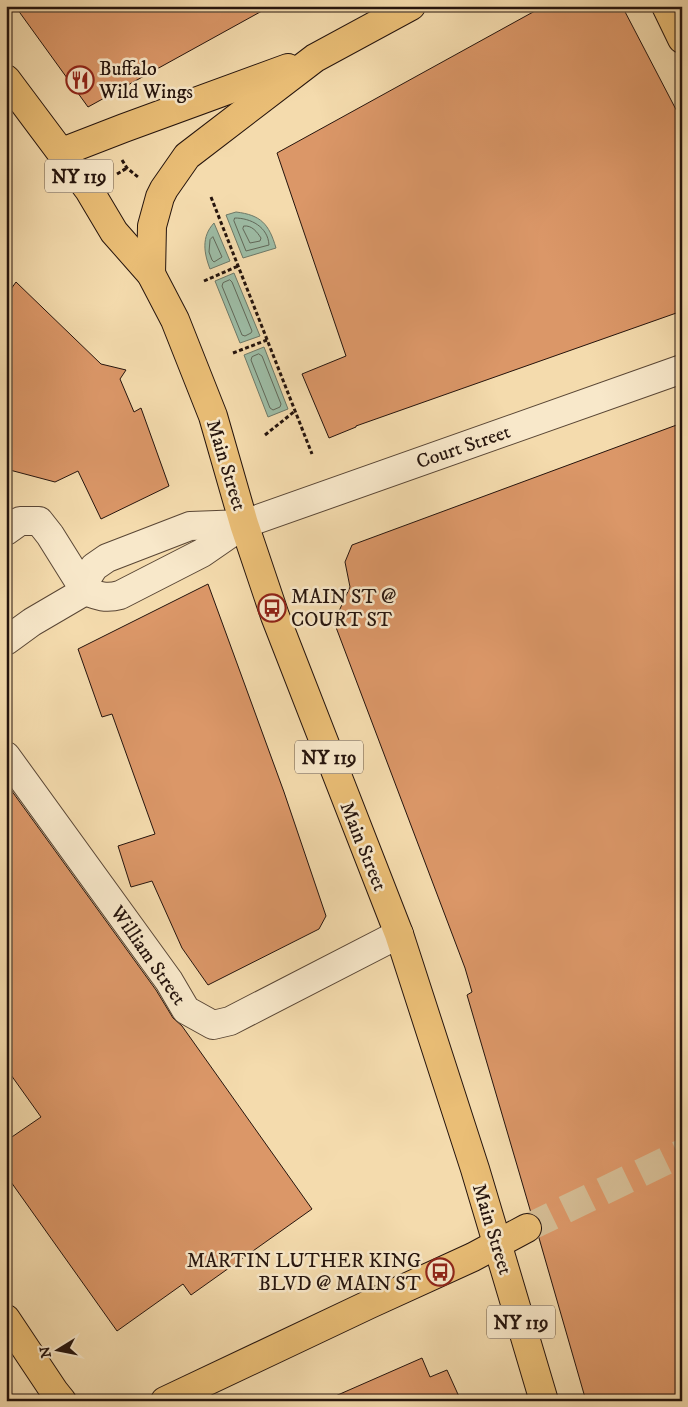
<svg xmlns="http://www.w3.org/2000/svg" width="688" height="1407" font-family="'IM FELL DW Pica',serif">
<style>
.water{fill:#9dbca5;stroke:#6d7968}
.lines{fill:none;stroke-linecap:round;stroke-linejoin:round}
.shore{stroke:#616859;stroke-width:1}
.building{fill:#db9768;stroke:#25140d}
.major-tunnel{stroke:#d5bd95;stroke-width:28;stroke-dasharray:28 14;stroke-linecap:butt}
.minor-casing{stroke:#594635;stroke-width:30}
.major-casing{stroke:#25140d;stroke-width:30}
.path{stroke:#25140d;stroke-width:3;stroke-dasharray:4 2.5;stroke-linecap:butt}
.minor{stroke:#f8e8ca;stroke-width:28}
.major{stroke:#eabe76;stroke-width:28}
.labels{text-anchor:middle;stroke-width:5;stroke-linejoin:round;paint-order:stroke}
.shield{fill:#f8e8ca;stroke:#645446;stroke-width:1}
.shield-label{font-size:19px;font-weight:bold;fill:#25140d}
.poi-label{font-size:20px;fill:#25140d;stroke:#f8e8ca;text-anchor:start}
.street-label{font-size:20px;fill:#25140d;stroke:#f8e8ca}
</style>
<rect width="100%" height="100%" fill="#f4dbad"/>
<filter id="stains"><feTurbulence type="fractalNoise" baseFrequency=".004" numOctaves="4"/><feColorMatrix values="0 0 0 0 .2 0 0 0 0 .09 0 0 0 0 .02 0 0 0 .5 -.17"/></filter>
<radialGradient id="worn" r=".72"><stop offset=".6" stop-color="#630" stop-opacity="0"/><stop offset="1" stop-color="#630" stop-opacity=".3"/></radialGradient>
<!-- water -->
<g class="water">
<path d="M236 212C261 215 269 224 276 248L243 258 226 215Z"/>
<path d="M214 223 230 261 210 269C204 253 201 237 214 223Z"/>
<path d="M234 273 260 336 240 343 215 281Z"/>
<path d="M264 347 288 409 268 417 244 355Z"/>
</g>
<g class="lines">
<!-- shore -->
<g class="shore">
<path d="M235 218C251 218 268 227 269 245L246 251 234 221Z"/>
<path d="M244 226C252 225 257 232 261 238L260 241 250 243 243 229Z"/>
<path d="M213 237 222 257 214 262 212 260 209 252 210 240Z"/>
<path d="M230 280 232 282 252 331 251 333 245 336 242 335 222 286 223 283Z"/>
<path d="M259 354 262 356 281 404 280 407 273 410 270 408 251 360 252 357Z"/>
</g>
</g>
<!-- building -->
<g class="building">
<path d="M15 6H271L88 107Z"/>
<path d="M544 6H622L682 121V311L356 426V427L329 438 302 374 346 356 277 153Z"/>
<path d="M16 282 101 364 126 370 120 379 134 412 141 408 169 486 101 519 78 471 55 482 6 469V296Z"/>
<path d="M682 423V1401H586L539 1238 543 1229 541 1221 536 1215 531 1213 519 1172 467 995 472 992 465 968 334 622 350 587 345 562 352 545Z"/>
<path d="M208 584 284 792 326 916 319 929 208 985 182 948 152 881 131 887 118 846 155 834 112 714 102 717 78 649Z"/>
<path d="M6 783 156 990 173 1018 182 1026 312 1209 191 1295 183 1284 117 1331 6 1175V1141L41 1117 6 1068Z"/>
<path d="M422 1358 430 1377 447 1370 461 1401H324Z"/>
</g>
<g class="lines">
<!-- major-tunnel -->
<path class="major-tunnel" d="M527 1228 682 1153"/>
<!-- minor casing -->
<g class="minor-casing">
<g id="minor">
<path d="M6 531 20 521H39L50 535 85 591"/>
<path d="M85 591C98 596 106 599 120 595L202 553 244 524 682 369"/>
<path d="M85 591 87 578 94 567 107 558 190 526 244 524"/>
<path d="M6 641 32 622 85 591"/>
<path d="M6 756 169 981 186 1010 213 1025 230 1021 399 934"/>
</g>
</g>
<!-- major casing -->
<g class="major-casing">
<g id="major">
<path d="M666 6 682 39"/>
<path d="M6 79 89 190 114 232 151 274 175 320 213 416 244 524 275 616 399 934 475 1169 544 1401"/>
<path d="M62 152 124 128 288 68"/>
<path d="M151 274 152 226 160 197 164 189 187 156 315 58 411 6"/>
<path d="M6 1319 54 1391 62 1401"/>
<path d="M165 1401 370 1304 473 1257 527 1228"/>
</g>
</g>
<!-- path -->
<g class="path">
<path d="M122 160 127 168 138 177"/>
<path d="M117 174 127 168"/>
<path d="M211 197 312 454"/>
<path d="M204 281 238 266"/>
<path d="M233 353 267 340"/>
<path d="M265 435 295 411"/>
</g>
<!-- minor -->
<use href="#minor" class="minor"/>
<!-- major -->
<use href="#major" class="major"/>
</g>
<!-- icons -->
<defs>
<g id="restaurant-ring" transform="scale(1.4375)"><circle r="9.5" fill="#f8e8ca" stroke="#8f2418" stroke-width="1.5"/><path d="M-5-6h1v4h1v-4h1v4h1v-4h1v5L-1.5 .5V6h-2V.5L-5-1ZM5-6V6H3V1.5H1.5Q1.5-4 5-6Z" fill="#8f2418"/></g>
<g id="bus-ring" transform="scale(1.4375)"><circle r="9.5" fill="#f8e8ca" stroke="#8f2418" stroke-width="1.5"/><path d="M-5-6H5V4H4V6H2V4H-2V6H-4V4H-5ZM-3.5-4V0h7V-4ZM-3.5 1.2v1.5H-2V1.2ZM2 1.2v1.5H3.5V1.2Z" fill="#8f2418"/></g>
</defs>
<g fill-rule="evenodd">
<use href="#restaurant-ring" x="80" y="80"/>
<use href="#bus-ring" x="272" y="608"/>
<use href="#bus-ring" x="440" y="1272"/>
</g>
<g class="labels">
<!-- shield labels -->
<g class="shield">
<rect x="45" y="159.5" width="68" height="33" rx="4"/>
<rect x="295" y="740.5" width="68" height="33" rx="4"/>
<rect x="487" y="1305.5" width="68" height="33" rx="4"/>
</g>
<g class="shield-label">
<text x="79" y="183">NY 119</text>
<text x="329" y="764">NY 119</text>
<text x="521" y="1329">NY 119</text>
</g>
<!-- poi labels -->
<g class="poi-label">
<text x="99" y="75">Buffalo<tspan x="99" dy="23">Wild Wings</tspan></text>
<text x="291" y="603">MAIN ST @<tspan x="291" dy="23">COURT ST</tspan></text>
<text x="421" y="1267" text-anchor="end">MARTIN LUTHER KING<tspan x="421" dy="23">BLVD @ MAIN ST</tspan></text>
</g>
<!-- street labels -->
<g class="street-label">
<text transform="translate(463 446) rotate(-19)" y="7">Court Street</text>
<text transform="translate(227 465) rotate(73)" y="7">Main Street</text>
<text transform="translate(364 846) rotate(68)" y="7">Main Street</text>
<text transform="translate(149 955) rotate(55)" y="7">William Street</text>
<text transform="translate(493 1229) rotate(73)" y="7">Main Street</text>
</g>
</g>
<!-- margin -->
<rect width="688" height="1407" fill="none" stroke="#f4dbad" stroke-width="25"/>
<rect x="8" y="8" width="673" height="1392" fill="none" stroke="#25140d" stroke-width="2.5"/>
<rect x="12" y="12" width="663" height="1382" fill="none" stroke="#25140d"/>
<!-- north arrow -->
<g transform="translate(58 1350) rotate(260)" stroke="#f8e8ca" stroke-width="4" paint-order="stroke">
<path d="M0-4L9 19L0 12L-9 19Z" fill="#25140d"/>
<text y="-8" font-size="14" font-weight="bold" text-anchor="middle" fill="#25140d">N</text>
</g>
<rect width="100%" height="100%" filter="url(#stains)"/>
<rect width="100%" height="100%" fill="url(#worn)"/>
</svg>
